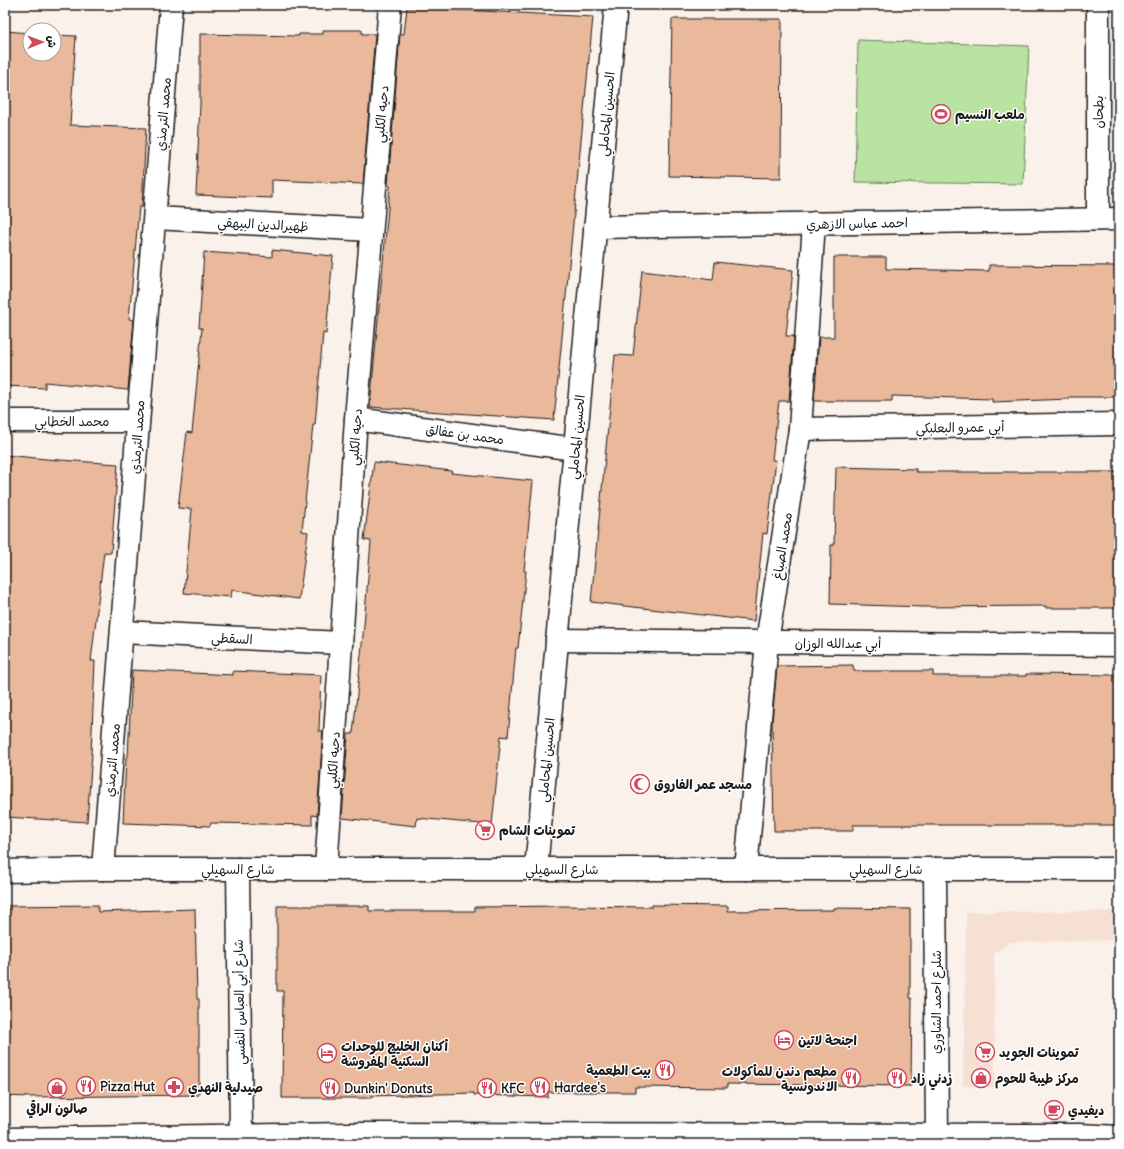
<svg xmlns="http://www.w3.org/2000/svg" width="1124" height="1149" font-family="Delius,'Playpen Sans Arabic',sans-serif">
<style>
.built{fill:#f6e0d3}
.green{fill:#b9e3a0;stroke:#6a805e}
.building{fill:#eab89b;stroke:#1c1c1c}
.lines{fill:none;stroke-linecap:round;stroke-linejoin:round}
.street-casing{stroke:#1c1c1c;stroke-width:25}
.secondary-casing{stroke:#1c1c1c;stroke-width:25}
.street{stroke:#fff;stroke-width:22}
.secondary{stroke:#fff;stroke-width:22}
.labels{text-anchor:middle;stroke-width:3;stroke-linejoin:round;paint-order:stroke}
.street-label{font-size:13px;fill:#1c1c1c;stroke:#fff}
.poi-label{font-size:13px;font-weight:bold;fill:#1c1c1c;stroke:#fff;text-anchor:start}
</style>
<rect width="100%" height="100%" fill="#fbf1eb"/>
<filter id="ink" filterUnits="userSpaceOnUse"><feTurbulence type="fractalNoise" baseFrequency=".025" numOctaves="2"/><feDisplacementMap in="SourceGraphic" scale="8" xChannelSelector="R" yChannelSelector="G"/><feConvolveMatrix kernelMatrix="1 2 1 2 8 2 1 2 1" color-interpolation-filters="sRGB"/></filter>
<g filter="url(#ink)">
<!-- built -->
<path class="built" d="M1119 911V940L1010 942 994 954 995 1087 963 1086 966 912Z"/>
<!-- green -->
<path class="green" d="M858 40 1029 46 1023 184 855 182Z"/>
<!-- building -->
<g class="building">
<path d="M407 7 593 17 554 420 370 407 390 186 388 185 400 34H404Z"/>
<path d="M672 19H782L781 178 669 176Z"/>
<path d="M323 30H362V34H375L363 184 272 180V198L196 195 200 104V34L299 36V34H323Z"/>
<path d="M5 31 30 33V54H54V35L76 36 70 125 146 128 142 207H139L129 319 134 320 128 390 45 382V388L5 386Z"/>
<path d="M272 250 333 256 326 334 323 333 315 425H313L302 531 308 532 299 599 232 590 231 597 184 593 192 509 178 508 187 432 192 433 202 328H199L204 252 272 257Z"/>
<path d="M834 257H886V269L989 271V265L1119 266V397H1069V399L992 402V399L892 396V401H814L819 337H834Z"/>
<path d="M715 262 793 270 786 336H794L789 401H779L772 460H776L767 534 763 533 754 621 591 602 615 355 633 356 642 271 713 280Z"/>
<path d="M5 455 46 459 118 464 111 553 104 552 91 661H95L91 754H92L87 822 5 817Z"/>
<path d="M374 462 452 471 451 473 533 481 524 571H526L518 648H516L508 737 501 736 492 825 417 818 416 826 342 818 348 734H353L364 625 371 541 364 540Z"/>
<path d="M836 467 916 469V472H1119V608H1046V606L924 607 830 604 831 545H834Z"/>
<path d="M853 665 854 671H933V676H1026V674L1119 675V825H853V831H774L772 722 777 666Z"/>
<path d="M132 670 233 675V671L321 675 319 731H323L317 816 312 815V825L211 823 210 826 123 823 126 757H128Z"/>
<path d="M98 905V912L195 909 197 999H199V1095L29 1097 5 1096V906Z"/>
<path d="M652 905 728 906V911L834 910V908L910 909V998H912L911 1086 727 1084V1088L635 1087V1092H548V1097L474 1095V1093L371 1096V1098H282L283 991H277V906H369V911H475V907L566 906 652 907Z"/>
</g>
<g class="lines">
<!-- street casing -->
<g class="street-casing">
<g id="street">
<path d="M1098 5V219"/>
<path d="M155 218 371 230"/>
<path d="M595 227 1119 219"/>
<path d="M356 419 575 449"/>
<path d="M5 421H138"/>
<path d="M800 429 1119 424"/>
<path d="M122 632 341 643"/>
<path d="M557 640 1119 645"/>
<path d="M103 869 171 5"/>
<path d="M238 869 241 1136"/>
<path d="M326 869 356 419 390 5"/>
<path d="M536 869 616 5"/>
<path d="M746 869 767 642 800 429 814 223"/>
<path d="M935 869 937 1135"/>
<path d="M5 871 103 869H1119"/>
</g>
</g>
<!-- secondary casing -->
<g class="secondary-casing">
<path id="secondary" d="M5 1139 350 1134 1079 1135 1119 1137"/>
</g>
<!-- street -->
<use href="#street" class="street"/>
<!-- secondary -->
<use href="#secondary" class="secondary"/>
</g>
</g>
<!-- icons -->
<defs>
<g id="stadium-ring" transform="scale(1)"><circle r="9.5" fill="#fff" stroke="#d1495b" stroke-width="1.5"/><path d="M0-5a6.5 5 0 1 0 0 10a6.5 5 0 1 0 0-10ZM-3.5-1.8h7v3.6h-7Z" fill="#d1495b"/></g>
<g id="mosque-ring" transform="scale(1)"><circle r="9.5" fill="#fff" stroke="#d1495b" stroke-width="1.5"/><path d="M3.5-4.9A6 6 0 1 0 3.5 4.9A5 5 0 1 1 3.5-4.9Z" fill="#d1495b"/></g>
<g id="supermarket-ring" transform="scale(1)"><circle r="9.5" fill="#fff" stroke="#d1495b" stroke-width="1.5"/><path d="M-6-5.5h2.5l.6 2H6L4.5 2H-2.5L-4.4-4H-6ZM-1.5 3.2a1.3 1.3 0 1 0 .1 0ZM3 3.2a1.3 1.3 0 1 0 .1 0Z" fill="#d1495b"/></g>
<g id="hotel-ring" transform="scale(1)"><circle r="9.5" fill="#fff" stroke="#d1495b" stroke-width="1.5"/><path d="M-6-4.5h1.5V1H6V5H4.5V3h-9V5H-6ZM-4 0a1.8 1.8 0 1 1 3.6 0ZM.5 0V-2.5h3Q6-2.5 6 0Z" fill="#d1495b"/></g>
<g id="restaurant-ring" transform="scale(1)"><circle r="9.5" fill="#fff" stroke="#d1495b" stroke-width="1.5"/><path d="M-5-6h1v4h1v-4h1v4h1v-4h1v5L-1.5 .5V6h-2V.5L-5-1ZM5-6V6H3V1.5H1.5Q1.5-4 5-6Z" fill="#d1495b"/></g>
<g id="shop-ring" transform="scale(1)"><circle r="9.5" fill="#fff" stroke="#d1495b" stroke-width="1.5"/><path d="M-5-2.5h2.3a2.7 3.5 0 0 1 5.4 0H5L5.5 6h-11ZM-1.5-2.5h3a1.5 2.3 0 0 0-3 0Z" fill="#d1495b"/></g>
<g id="pharmacy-ring" transform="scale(1)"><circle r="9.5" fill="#fff" stroke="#d1495b" stroke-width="1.5"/><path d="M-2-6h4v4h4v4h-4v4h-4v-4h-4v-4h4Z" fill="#d1495b"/></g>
<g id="cafe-ring" transform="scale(1)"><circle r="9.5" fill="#fff" stroke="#d1495b" stroke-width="1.5"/><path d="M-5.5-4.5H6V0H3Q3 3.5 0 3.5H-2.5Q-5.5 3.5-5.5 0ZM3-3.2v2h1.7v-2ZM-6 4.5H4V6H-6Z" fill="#d1495b"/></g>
</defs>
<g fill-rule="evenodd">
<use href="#stadium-ring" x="941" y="114"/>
<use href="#mosque-ring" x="640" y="784"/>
<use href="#supermarket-ring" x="485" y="830"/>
<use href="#hotel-ring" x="784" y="1040"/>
<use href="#supermarket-ring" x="985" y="1052"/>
<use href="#hotel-ring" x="327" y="1053"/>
<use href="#restaurant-ring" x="665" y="1070"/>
<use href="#restaurant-ring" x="851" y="1078"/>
<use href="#restaurant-ring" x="897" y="1078"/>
<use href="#shop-ring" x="981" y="1078"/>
<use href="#restaurant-ring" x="86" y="1086"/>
<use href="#pharmacy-ring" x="174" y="1087"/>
<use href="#restaurant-ring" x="540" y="1087"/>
<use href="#shop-ring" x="57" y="1088"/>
<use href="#restaurant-ring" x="330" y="1088"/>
<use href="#restaurant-ring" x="487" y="1088"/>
<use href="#cafe-ring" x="1054" y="1110"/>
</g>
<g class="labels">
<!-- street labels -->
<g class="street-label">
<text transform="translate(1098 112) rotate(-90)" y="5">بطحان</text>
<text transform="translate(163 114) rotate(-85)" y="5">محمد الترمذي</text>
<text transform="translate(381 114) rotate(-85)" y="5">دحيه الكلبي</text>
<text transform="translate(606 114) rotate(-85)" y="5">الحسين المحاملي</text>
<text transform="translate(857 223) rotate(-1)" y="5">احمد عباس الازهري</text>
<text transform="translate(263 224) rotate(3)" y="5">ظهيرالدين البيهقي</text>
<text x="72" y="426">محمد الخطابي</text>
<text transform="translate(960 427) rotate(-1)" y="5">أبي عمرو البعلبكي</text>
<text transform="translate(465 434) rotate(8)" y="5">محمد بن عفالق</text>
<text transform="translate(137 437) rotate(-86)" y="5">محمد الترمذي</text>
<text transform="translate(355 437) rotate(-86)" y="5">دحيه الكلبي</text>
<text transform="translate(576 437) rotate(-85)" y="5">الحسين المحاملي</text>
<text transform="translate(782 546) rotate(-81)" y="5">محمد الصباغ</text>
<text transform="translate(232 638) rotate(3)" y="5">السقطي</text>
<text x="838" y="648">أبي عبدالله الوزان</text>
<text transform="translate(112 760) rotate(-85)" y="5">محمد الترمذي</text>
<text transform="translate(333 760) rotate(-86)" y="5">دحيه الكلبي</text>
<text transform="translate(546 760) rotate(-85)" y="5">الحسين المحاملي</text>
<text x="238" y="874">شارع السهيلي</text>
<text x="562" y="874">شارع السهيلي</text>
<text x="886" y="874">شارع السهيلي</text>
<text transform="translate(239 1002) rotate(-91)" y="5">شارع أبي العباس النفسي</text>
<text transform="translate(936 1002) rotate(-90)" y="5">شلرع احمد الشاوري</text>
</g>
<!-- poi labels -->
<g class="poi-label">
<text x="955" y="119">ملعب النسيم</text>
<text x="654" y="789">مسجد عمر الفاروق</text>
<text x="499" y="835">تموينات الشام</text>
<text x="798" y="1045">اجنحة لاتين</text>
<text x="341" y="1051">أكنان الخليج للوحدات<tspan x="341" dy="15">السكنية المفروشة</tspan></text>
<text x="999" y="1057">تموينات الجويد</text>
<text x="651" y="1075" text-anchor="end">بيت الطعمية</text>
<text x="837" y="1076" text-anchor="end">مطعم دندن للمأكولات<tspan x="837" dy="15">الاندونسية</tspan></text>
<text x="911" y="1083">زدني زاد</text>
<text x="995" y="1083">مركز طيبة للحوم</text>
<text x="100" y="1091">Pizza Hut</text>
<text x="188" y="1092">صيدلية النهدي</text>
<text x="554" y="1092">Hardee's</text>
<text x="344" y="1093">Dunkin' Donuts</text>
<text x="501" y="1093">KFC</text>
<text x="57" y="1113" text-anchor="middle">صالون الراقي</text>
<text x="1068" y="1115">ديفيدي</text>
</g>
</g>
<!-- margin -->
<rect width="1124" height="1149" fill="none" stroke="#fff" stroke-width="20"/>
<rect x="10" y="10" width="1104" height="1129" fill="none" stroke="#1c1c1c" stroke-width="1.5" filter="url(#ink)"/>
<!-- north arrow -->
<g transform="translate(42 42) rotate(89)"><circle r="19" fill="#ffffff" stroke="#a4a4a4"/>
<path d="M0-3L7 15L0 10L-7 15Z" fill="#d1495b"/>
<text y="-6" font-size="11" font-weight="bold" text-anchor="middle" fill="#1c1c1c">ش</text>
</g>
</svg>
